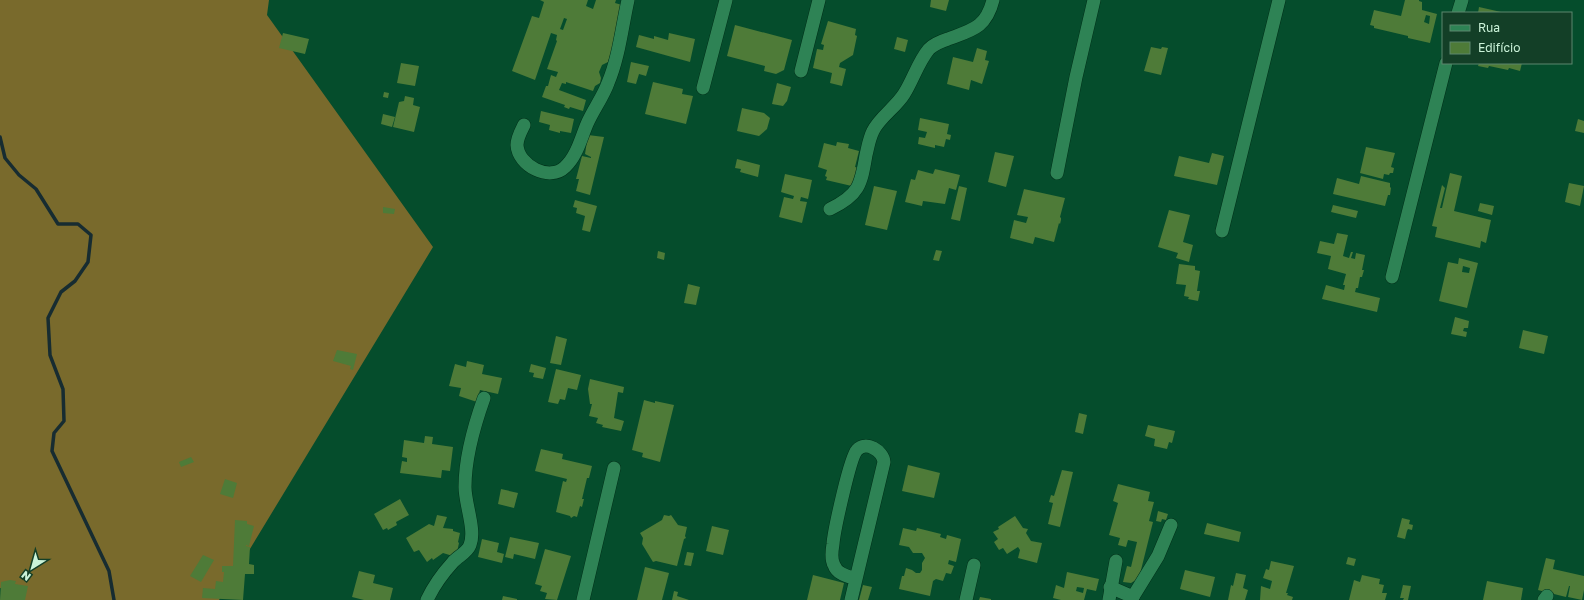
<svg xmlns="http://www.w3.org/2000/svg" width="1584" height="600" font-family="'Golos Text',sans-serif">
<style>
.forest{fill:#796a2c}
.lines{fill:none;stroke-linecap:round;stroke-linejoin:round}
.stream{stroke:#172c31;stroke-width:3.5}
.building{fill:#4e7b38;fill-rule:evenodd}
.minor-casing{stroke:#003019;stroke-width:14}
.minor{stroke:#2e8355;stroke-width:13}
</style>
<rect width="100%" height="100%" fill="#054d2c"/>
<!-- forest -->
<path class="forest" d="M0 0H269L267 15 433 247 219 600H18L19 592 0 588Z"/>
<g class="lines">
<!-- stream -->
<path class="stream" d="M0 137 5 158 19 175 36 189 58 224H78L91 235 88 262 75 281 61 292 48 318 50 355 63 389 64 421 54 433 52 451 109 571 114 600"/>
</g>
<!-- building -->
<g class="building">
<path d="M540 0H588L586 6 593 9 596 0H616L615 3 622 5 623 10 614 36 616 37 608 62 602 65 599 72 601 78 600 83 595 86 593 91 566 82V84L562 83 559 90 586 100 583 111 570 107 569 109 564 107 565 105 542 97 546 86H548L551 75 556 77 558 72 547 69 557 41 556 40 557 35 551 33 535 80 512 71 532 16 539 18 544 2ZM564 18 567 19 563 30 560 29Z"/>
<path d="M931 0H949L946 11 930 7Z"/>
<path d="M1405 0H1419V1L1422 2V10L1437 14 1430 43 1408 38V36L1374 28V26L1370 25 1374 10 1401 16ZM1426 15 1430 16 1429 24 1424 22Z"/>
<path d="M1479 7 1501 12V13H1478Z"/>
<path d="M828 21 856 29 855 35 857 36 853 55 840 63 839 67 846 69 842 86 830 83 832 73 813 68 817 49 823 50 824 45 821 44Z"/>
<path d="M735 25 792 40 784 70 776 74 764 71 765 66 727 56Z"/>
<path d="M283 33 309 39 305 54 279 48Z"/>
<path d="M669 33 695 39 690 62 636 47 639 35 654 39V36L668 40Z"/>
<path d="M897 37 908 40 905 52 894 49Z"/>
<path d="M1151 47 1161 49 1162 47 1168 48 1161 75 1144 71Z"/>
<path d="M977 48 987 51 985 60 989 61 982 84 971 80 969 90 947 84 953 57 973 62Z"/>
<path d="M631 62 649 66 646 76 639 74 636 84 627 82Z"/>
<path d="M401 63 419 66 415 86 397 83Z"/>
<path d="M1479 63H1522L1520 71 1509 68 1508 70 1489 66 1488 68 1478 66Z"/>
<path d="M653 82 683 89 682 94 693 96 686 124 645 114Z"/>
<path d="M777 83 791 87 787 101 783 106 772 104Z"/>
<path d="M384 92 389 93 388 98 383 97Z"/>
<path d="M405 96 414 98 413 105 420 107 414 132 393 127 399 102 404 101Z"/>
<path d="M742 108 764 113 770 118 767 129 759 136 737 131Z"/>
<path d="M541 111 574 119 571 133 560 131V133L549 130 550 125 539 122Z"/>
<path d="M383 114 395 117 392 127 381 124Z"/>
<path d="M920 118 949 124 947 134 951 135 950 140 946 139 944 147 935 145V148L918 144 919 137 925 138 927 132 918 130Z"/>
<path d="M1578 119 1584 121V133L1575 131Z"/>
<path d="M588 135 604 137 590 195 576 191 579 179H576L582 156 591 158V157L585 154Z"/>
<path d="M837 142 849 144 848 148 859 151 855 167 860 168 856 187 826 180 827 177 825 176 827 170 818 167 824 143 836 146Z"/>
<path d="M1366 147 1395 153 1391 167 1394 168 1393 173H1390L1389 175 1384 174 1383 179 1360 173Z"/>
<path d="M995 152 1014 156 1006 187 988 182Z"/>
<path d="M1212 153 1224 156 1217 185 1174 176 1179 156 1209 163Z"/>
<path d="M737 159 760 165 758 177 740 172 741 169 735 168Z"/>
<path d="M935 169 960 175 956 190 949 188 945 204 923 201 922 206 905 202 911 179 915 180 918 170 933 174Z"/>
<path d="M1450 173 1462 176 1454 211 1491 220 1486 243 1481 241 1480 248 1435 237 1437 227 1432 226 1442 185 1445 188 1440 208H1442Z"/>
<path d="M785 174 812 180 808 199 801 197 800 201 807 202 802 223 779 217 784 197 793 199 794 196 781 192Z"/>
<path d="M1361 176 1390 183V187L1391 188 1390 195H1388L1385 206 1333 194 1337 178 1359 184Z"/>
<path d="M1569 183 1584 186 1580 206 1565 202Z"/>
<path d="M874 186 897 191 887 230 865 225Z"/>
<path d="M959 186 967 188 960 221 951 219Z"/>
<path d="M1024 189 1065 198 1060 217 1061 218V220L1060 224 1059 223 1054 242 1035 237 1033 244 1010 238 1014 220 1026 223 1028 217 1017 215Z"/>
<path d="M575 200 597 206 590 232 582 230 585 216 576 213 577 208 573 207Z"/>
<path d="M1480 203 1494 206 1492 215 1478 211Z"/>
<path d="M1333 205 1358 211 1356 218 1331 212Z"/>
<path d="M383 207 395 209 394 214 383 213Z"/>
<path d="M1169 210 1190 215 1183 242 1193 245 1189 262 1176 258 1178 253 1158 247Z"/>
<path d="M1337 233 1348 235 1343 256 1349 258 1351 252H1353L1351 258 1355 259 1356 253 1365 255 1362 270H1364L1362 277H1360L1358 288H1356L1355 292 1380 298 1377 312 1322 299 1326 285 1344 290 1345 285H1343L1346 274 1328 269 1331 256 1317 253 1320 241 1334 244Z"/>
<path d="M936 250 942 251 939 261 933 260Z"/>
<path d="M658 251 665 253 664 260 657 258Z"/>
<path d="M1459 258 1478 263 1467 308 1439 301 1448 262 1458 264ZM1463 266 1470 268 1469 273 1462 272Z"/>
<path d="M1179 264 1195 266V270L1200 271 1197 291H1200L1198 301 1188 299 1189 297 1184 296 1186 285 1176 284Z"/>
<path d="M688 284 700 287 696 305 684 303Z"/>
<path d="M1455 317 1469 321 1468 328H1464L1463 331 1467 332 1466 337 1451 334Z"/>
<path d="M1523 330 1548 336 1544 354 1519 348Z"/>
<path d="M556 336 567 339 561 365 550 363Z"/>
<path d="M337 350 357 354 353 370 350 369 351 366 333 361Z"/>
<path d="M467 361 484 365 482 374 502 378 498 394 480 390 477 402 459 396 461 388 449 386 455 364 466 367Z"/>
<path d="M531 364 546 368 543 379 533 377 534 373 529 372Z"/>
<path d="M556 369 581 375 577 390 568 388 565 400 560 399 558 404 548 402Z"/>
<path d="M590 379 624 387 623 393 618 392 614 418 624 421 621 431 602 427 603 425 596 423 598 418 589 416 592 404H590L588 389Z"/>
<path d="M644 400 655 403V401L674 405 660 462 642 457 643 453 632 450Z"/>
<path d="M1079 413 1087 415 1083 434 1075 432Z"/>
<path d="M1148 425 1175 431 1172 443 1169 442 1167 449 1154 446 1155 439 1145 436Z"/>
<path d="M425 436 433 437 432 444 453 447 450 471 442 470 441 478 400 473 402 461 407 462V458L402 457 404 440 424 443Z"/>
<path d="M541 449 563 454 562 459 592 466 589 478H587L582 499H584L582 507 580 506 577 517 574 516 571 518 570 516 556 512 563 481 566 482 567 479 535 471Z"/>
<path d="M191 457 194 462 181 467 179 462Z"/>
<path d="M908 465 940 473 934 498 902 491Z"/>
<path d="M1062 470 1073 472 1060 527 1048 524 1053 503 1049 502 1051 495 1054 496Z"/>
<path d="M225 479 237 483 233 498 220 494Z"/>
<path d="M1118 484 1150 492 1148 501 1154 502 1149 521 1153 522 1139 578 1131 583 1123 582 1127 566 1131 567 1137 542 1128 540 1126 547 1118 545 1120 538 1109 535 1118 503 1113 501Z"/>
<path d="M501 489 518 493 514 508 498 504Z"/>
<path d="M400 499 409 515 396 522 397 525 388 530 387 528 383 530 374 514Z"/>
<path d="M1158 511 1168 514 1166 520 1162 519 1161 522 1156 521Z"/>
<path d="M437 515 447 517 443 528 453 529V531L460 533 458 542 459 543 456 557 443 553 433 560 432 558 427 562 419 550 414 552 406 538 429 524 434 526Z"/>
<path d="M664 515 669 516 671 515 678 525 687 527 685 536 686 538 684 539 677 566 656 561 653 562 642 544 643 538 640 533 662 520Z"/>
<path d="M1015 516 1023 528 1028 529 1026 533 1031 541 1042 543 1037 563 1018 558 1020 550 1018 547 1007 554 1003 548 999 550 994 542 998 539 993 532 999 529 998 527Z"/>
<path d="M1402 518 1410 520 1409 524 1413 525 1412 530 1408 529 1407 531 1405 539 1397 537Z"/>
<path d="M235 520 247 521V524L254 526 249 546 246 545V546L250 547 249 564 254 565V574H245L243 600 202 598 203 588 215 589 216 581 223 582 224 572H222V566H233Z"/>
<path d="M1207 523 1241 532 1239 542 1204 534Z"/>
<path d="M712 526 729 530 723 555 706 551Z"/>
<path d="M903 528 916 531 917 528 941 534 940 537 946 539 947 535 961 539 956 562 949 560 948 564 954 566 951 574 946 573 943 581 936 579 933 581 930 596 899 589 902 576H904L906 568 912 570 916 573H920L922 570V563L925 558 922 553H913L909 547 899 545Z"/>
<path d="M510 537 539 543 535 559 514 554 513 559 505 557Z"/>
<path d="M482 539 499 543 497 552 504 554 502 563 478 557Z"/>
<path d="M545 549 571 556 557 600 545 599 547 593 540 591 542 586 535 584Z"/>
<path d="M687 552 694 553 691 566 684 565Z"/>
<path d="M203 555 214 560 201 582 190 576Z"/>
<path d="M1348 557 1356 559 1354 566 1346 564Z"/>
<path d="M1546 558 1555 560 1553 569 1584 576V590L1582 600 1568 597 1570 586H1569L1566 597 1538 590Z"/>
<path d="M1271 561 1294 566 1286 593H1288L1287 595 1293 597 1292 600H1260L1261 586 1270 589 1272 581 1263 578 1266 569 1269 570Z"/>
<path d="M645 567 669 573 662 600H637Z"/>
<path d="M1185 570 1215 577 1210 597 1180 589Z"/>
<path d="M359 571 375 575 373 583 393 588 390 600H364L352 597Z"/>
<path d="M1067 572 1099 579 1096 591 1087 589 1084 600H1061L1053 598 1056 585 1064 588ZM1077 587 1084 588 1083 593 1076 591Z"/>
<path d="M1236 573 1246 575 1243 588 1248 590 1245 600H1228L1231 585 1233 586Z"/>
<path d="M813 575 844 583 840 600H807Z"/>
<path d="M1362 575 1380 579 1379 584 1384 585 1382 593H1387L1385 600H1349L1354 580 1360 582Z"/>
<path d="M10 580 16 581 15 584 28 586 25 600H0L1 582Z"/>
<path d="M1487 581 1523 588 1521 600H1483Z"/>
<path d="M863 585 872 587 868 600H859Z"/>
<path d="M1403 585 1411 586 1408 600H1403L1404 598H1400Z"/>
<path d="M674 591 678 592 677 596 689 600H672Z"/>
<path d="M503 596 517 599V600H502Z"/>
<path d="M980 597 991 599V600H979Z"/>
</g>
<g class="lines">
<!-- minor casing -->
<g class="minor-casing">
<g id="minor">
<path d="M1458 13 1462 0"/>
<path d="M801 71 819 0"/>
<path d="M703 88 726 0"/>
<path d="M524 125C521 131 517 138 517 145 518 166 550 182 565 167 577 156 581 138 587 124 593 110 603 97 608 83 619 57 622 27 628 0"/>
<path d="M1057 173 1076 77 1094 0"/>
<path d="M830 209C859 195 861 185 866 155 868 147 869 139 873 131 879 118 896 107 904 94 913 80 918 62 929 49 934 44 942 41 948 39 972 30 986 28 993 0"/>
<path d="M1222 231 1279 0"/>
<path d="M1392 277 1446 63"/>
<path d="M1110 587 1133 597"/>
<path d="M427 600C433 587 443 573 453 562 458 556 467 553 470 545 476 530 465 504 465 487 465 457 474 426 484 398"/>
<path d="M583 600 614 468"/>
<path d="M851 600 884 462C883 451 866 440 857 450 850 457 834 531 833 544 832 550 831 560 834 565 837 574 847 576 856 579"/>
<path d="M966 600 974 565"/>
<path d="M1109 600 1116 561"/>
<path d="M1131 600 1158 556 1171 525"/>
<path d="M1544 600 1547 596"/>
</g>
</g>
<!-- minor -->
<use href="#minor" class="minor"/>
</g>
<!-- legend -->
<rect x="1442" y="12" width="130" height="52" fill="#133f27" stroke="#5d876e"/>
<rect x="1450" y="25" width="20" height="6" fill="#2e8355" stroke="#5d876e"/>
<text x="1478" y="32" font-size="12" fill="#cbf3d9">Rua</text>
<rect x="1450" y="42" width="20" height="12" fill="#4e7b38" stroke="#5d876e"/>
<text x="1478" y="52" font-size="12" fill="#cbf3d9">Edifício</text>
<!-- north arrow -->
<g transform="translate(32 568) rotate(217)" stroke="#133f27" stroke-width="3" paint-order="stroke">
<path d="M0-3L7 15L0 10L-7 15Z" fill="#cbf3d9"/>
<text y="-6" font-size="11" font-weight="bold" text-anchor="middle" fill="#cbf3d9">N</text>
</g>
</svg>
